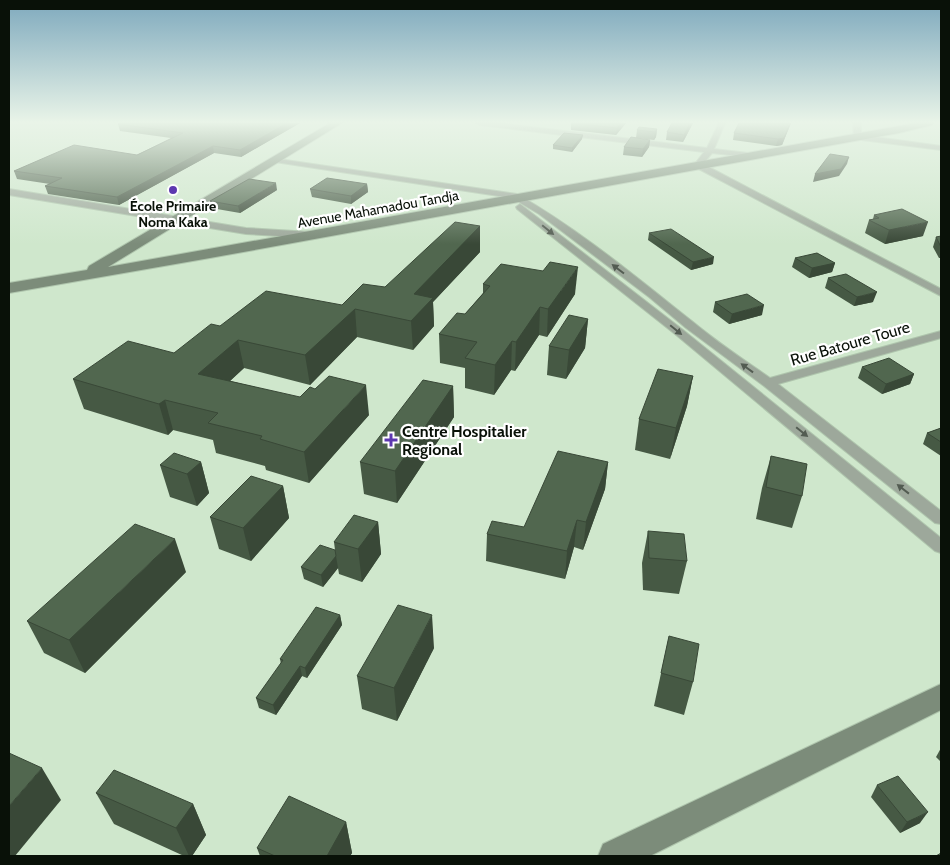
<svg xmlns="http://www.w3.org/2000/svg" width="950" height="865" font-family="Cabin,sans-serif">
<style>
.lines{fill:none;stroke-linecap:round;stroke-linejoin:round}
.street-casing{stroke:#afc5ad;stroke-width:2}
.secondary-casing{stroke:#afc5ad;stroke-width:2}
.street{fill:#9da89b;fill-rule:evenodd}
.secondary{fill:#7c8c7a;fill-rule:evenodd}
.wall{fill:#465944}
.shaded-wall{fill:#394837}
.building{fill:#51674f;stroke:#394837}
.oneway{fill:#535c52}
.poi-dot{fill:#5d38b0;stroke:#fff;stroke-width:2}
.labels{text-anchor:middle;stroke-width:4.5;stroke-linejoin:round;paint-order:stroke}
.far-poi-label{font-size:14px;font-weight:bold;fill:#091108;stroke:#fff}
.far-street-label{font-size:14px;fill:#091108;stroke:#fff}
.street-label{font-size:16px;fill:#091108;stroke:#fff}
.poi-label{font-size:16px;font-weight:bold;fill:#091108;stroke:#fff;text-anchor:start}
</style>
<rect width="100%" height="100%" fill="#cfe7cc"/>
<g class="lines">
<!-- street casing -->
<g class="street-casing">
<g id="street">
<path d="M476 123H497L707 148 719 123H725L714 149 757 154 761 156 757 158 712 153 703 164 941 289V296L695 167 694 165 704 152 480 125Z"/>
<path d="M853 123H861V135L941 146V150L854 139Z"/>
<path d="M272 158 517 194C580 230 636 277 693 322 717 342 744 360 770 378L941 331V338L778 384 941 511V524L935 523 764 386 686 328 649 297 539 214 512 198 275 162 271 160Z"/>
<path d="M9 189 246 228 311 232 316 235 311 238 246 234 9 195Z"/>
<path d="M520 204 683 330 941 538V553L935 551 675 334 517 209 516 207Z"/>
</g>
</g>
<!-- secondary casing -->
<g class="secondary-casing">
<g id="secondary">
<path d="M330 123H342L108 267 916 123H933L932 125 899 133 210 258 9 293V283L87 270 89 266Z"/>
<path d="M941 684V710L650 856H598L603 844Z"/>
</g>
</g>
<!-- street -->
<use href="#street" class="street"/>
<!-- secondary -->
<use href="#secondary" class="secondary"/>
</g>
<!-- wall -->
<g class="wall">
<path d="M300 123 241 157 214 153 119 205 48 194 45 186 50 184 17 179 14 171 137 155 171 138 120 131 118 124Z"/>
<path d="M571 123H626L616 135 571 130Z"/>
<path d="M693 123 683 142 666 140 667 132Z"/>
<path d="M791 123 782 145 776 146 733 140 734 133Z"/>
<path d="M657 129 656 137 654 140 636 138 637 130Z"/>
<path d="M582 139 572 152 553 149V145Z"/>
<path d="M650 140 649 147 642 157 623 155 624 147Z"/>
<path d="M367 184 368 192 351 204 312 197 310 189Z"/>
<path d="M277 190 240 213 211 208 210 201Z"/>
<path d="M874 215 923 236 885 244 865 233 869 220 873 219Z"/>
<path d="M480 226V252L433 302 434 326 413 350 357 337 310 385 244 368 230 381 369 415 309 483 266 470 265 466 216 453 213 440 173 430 168 435 84 409 73 379 174 353 220 326 342 305 385 287Z"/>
<path d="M649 233 713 264 691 270 648 240Z"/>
<path d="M941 236V258H939L933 247 936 237Z"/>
<path d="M795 258 835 263 832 272 809 278 792 267Z"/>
<path d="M828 278 873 302 854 306 825 288Z"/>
<path d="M483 284 575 294 547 337 539 335 515 371 511 370 494 395 465 388V368L440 363 439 334 465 314 483 293Z"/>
<path d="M715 302 762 315 729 324 713 312Z"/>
<path d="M588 319 585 348 566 379 547 375 549 346Z"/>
<path d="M862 367 914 374 910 384 882 394 858 378Z"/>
<path d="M693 376 687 406 670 459 635 450 639 419Z"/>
<path d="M453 386 454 417 397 503 364 494 360 462Z"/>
<path d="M941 428V456L923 444 927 433Z"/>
<path d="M771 456 802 496 792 528 756 519 762 488Z"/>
<path d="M201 462 209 493 197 506 170 497 160 465Z"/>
<path d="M608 462 605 489 583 550 574 547 565 579 486 561 487 534 524 527Z"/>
<path d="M283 486 289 518 251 561 219 549 210 517Z"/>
<path d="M378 522 381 554 362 582 339 574 338 568 323 587 304 579 301 567 335 550 334 542Z"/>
<path d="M648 531 687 561 679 594 643 590 642 563Z"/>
<path d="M186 572 85 673 44 653 27 621Z"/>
<path d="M340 615 342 625 307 678 302 676 276 715 259 708 256 698 281 664 280 659Z"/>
<path d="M669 636 693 682 684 715 654 706Z"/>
<path d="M434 648 397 721 362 709 357 676Z"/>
<path d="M941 748V762L936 757Z"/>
<path d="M877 785 920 823 900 833 871 797Z"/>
<path d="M96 793 193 804 206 835 192 856H184L114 824Z"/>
<path d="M346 822 352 853 350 856H260L257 848Z"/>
</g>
<!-- shaded-wall -->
<g class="shaded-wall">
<path d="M287 123H300L241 157 240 150Z"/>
<path d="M621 123H626L616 135 617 128Z"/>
<path d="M690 123H693L683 142 684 135Z"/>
<path d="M790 123H791L782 145 776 146 778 139Z"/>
<path d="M657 129 656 137 654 140 655 132Z"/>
<path d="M583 135 582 139 572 152V148Z"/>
<path d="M650 140 649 147 642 157 643 149Z"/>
<path d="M213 146 214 153 119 205 117 197Z"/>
<path d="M849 157 847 164 839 176 813 182 815 174Z"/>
<path d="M276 183 277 190 240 213 238 206Z"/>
<path d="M367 184 368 192 351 204V196Z"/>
<path d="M928 222 923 236 885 244 889 230Z"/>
<path d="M480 226V252L433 302 434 326 413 350 411 321 414 294Z"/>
<path d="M714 257 713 264 691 270 693 262Z"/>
<path d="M835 263 832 272 809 278 812 268Z"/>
<path d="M578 267 575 294 547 337 548 309Z"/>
<path d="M877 292 873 302 854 306 857 297Z"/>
<path d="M764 305 762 315 729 324 732 314Z"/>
<path d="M540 307 539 335 515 371 516 342Z"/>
<path d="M355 309 357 337 310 385 305 355Z"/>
<path d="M588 319 585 348 566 379 569 350Z"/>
<path d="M238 340 244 368 206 403 198 374Z"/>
<path d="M512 341 511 370 494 395 495 365Z"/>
<path d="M914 374 910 384 882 394 886 384Z"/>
<path d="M693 376 687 406 670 459 676 428Z"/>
<path d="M366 385 369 415 309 483 304 452Z"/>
<path d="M453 386 454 417 397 503 395 471Z"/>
<path d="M165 400 173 430 168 435 159 404Z"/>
<path d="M201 462 209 493 197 506 187 474Z"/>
<path d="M608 462 605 489 583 550 586 522Z"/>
<path d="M283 486 289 518 251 561 243 528Z"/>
<path d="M577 520 574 547 565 579 567 551Z"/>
<path d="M378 522 381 554 362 582 358 549Z"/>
<path d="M175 539 186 572 85 673 69 640Z"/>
<path d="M336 556 338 568 323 587 321 575Z"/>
<path d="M340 615 342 625 307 678 305 668Z"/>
<path d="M432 615 434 648 397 721 394 688Z"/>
<path d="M300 666 302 676 276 715 273 705Z"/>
<path d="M42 768 61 800 15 856H9V806Z"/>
<path d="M193 804 206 835 192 856H189L176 828Z"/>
<path d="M928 812 920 823 900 833 907 822Z"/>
<path d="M346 822 352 853 350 856H327Z"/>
</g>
<!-- building -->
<g class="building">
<path d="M121 123H287L240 150 213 146 117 197 45 186 62 178 14 171 74 145 137 155 183 133 118 124Z"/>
<path d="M571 123H621L617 128Z"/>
<path d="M672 123H690L684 135 667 132Z"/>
<path d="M739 123H790L784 138 778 139 734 133Z"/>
<path d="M639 127 657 129 655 132 637 130Z"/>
<path d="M564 133 583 135 572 148 553 145Z"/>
<path d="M631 137 650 140 643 149 624 147Z"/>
<path d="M830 154 849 157 841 169 815 174Z"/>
<path d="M327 178 367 184 351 196 310 189Z"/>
<path d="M249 179 276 183 238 206 210 201Z"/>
<path d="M902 209 928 222 889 230 869 220 879 218 874 215Z"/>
<path d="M455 222 480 226 414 294 433 298 411 321 355 309 305 355 238 340 198 374 300 397 310 387 315 389 329 376 366 385 304 452 260 439 262 436 208 423 218 413 165 400 159 404 73 379 128 341 174 353 211 324 220 326 266 291 342 305 363 284 385 287Z"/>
<path d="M671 229 714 257 693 262 649 233Z"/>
<path d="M941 236V247L936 237Z"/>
<path d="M817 253 835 263 812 268 795 258Z"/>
<path d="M550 262 578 267 548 309 540 307 516 342 512 341 495 365 465 358 477 342 439 334 457 313 465 314 490 286 483 284 501 264 543 271Z"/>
<path d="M846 274 877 292 857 297 828 278Z"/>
<path d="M747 294 764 305 732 314 715 302Z"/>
<path d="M569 315 588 319 569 350 549 346Z"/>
<path d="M889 358 914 374 886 384 862 367Z"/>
<path d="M658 369 693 376 676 428 639 419Z"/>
<path d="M423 380 453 386 395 471 360 462Z"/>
<path d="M941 428V442L927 433Z"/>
<path d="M558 451 608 462 586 522 577 520 567 551 487 534 492 521 524 527Z"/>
<path d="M174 453 201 462 187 474 160 465Z"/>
<path d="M771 456 807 464 802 496 766 487Z"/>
<path d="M251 476 283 486 243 528 210 517Z"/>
<path d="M354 515 378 522 358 549 334 542Z"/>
<path d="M135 524 175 539 69 640 27 621Z"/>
<path d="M648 531 684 534 687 561 649 558Z"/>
<path d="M320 545 335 550 336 556 321 575 301 567Z"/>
<path d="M398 605 432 615 394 688 357 676Z"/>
<path d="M316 607 340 615 305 668 300 666 273 705 256 698 283 660 280 659Z"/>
<path d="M669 636 699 644 693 682 661 673Z"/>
<path d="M9 753 42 768 9 806Z"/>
<path d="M114 770 193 804 176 828 96 793Z"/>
<path d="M898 776 928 812 907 822 877 785Z"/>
<path d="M289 796 346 822 327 856H275L257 848Z"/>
<path d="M941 853V856H936Z"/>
</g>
<!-- one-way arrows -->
<defs><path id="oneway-solid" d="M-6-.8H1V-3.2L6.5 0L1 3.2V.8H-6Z" transform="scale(1.25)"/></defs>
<g class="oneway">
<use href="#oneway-solid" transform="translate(548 230) rotate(39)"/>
<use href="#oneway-solid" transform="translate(618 269) rotate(-143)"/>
<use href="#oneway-solid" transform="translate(676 330) rotate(39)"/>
<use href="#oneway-solid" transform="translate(747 368) rotate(-144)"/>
<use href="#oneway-solid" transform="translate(802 432) rotate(39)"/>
<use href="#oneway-solid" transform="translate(903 489) rotate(-142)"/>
</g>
<!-- sky -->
<linearGradient id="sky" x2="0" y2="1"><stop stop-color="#7ea9bd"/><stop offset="0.5" stop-color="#e9f4e8"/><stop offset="1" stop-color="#e9f4e8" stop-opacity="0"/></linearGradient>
<rect width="950" height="244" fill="url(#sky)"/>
<!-- markers -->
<g class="poi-dot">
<circle cx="173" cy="190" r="5"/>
<path d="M388.5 432.5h5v5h5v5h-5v5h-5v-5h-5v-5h5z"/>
</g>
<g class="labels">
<!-- far-poi labels -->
<g class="far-poi-label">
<text x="173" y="211">École Primaire<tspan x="173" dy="16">Noma Kaka</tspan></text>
</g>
<!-- far-street labels -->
<g class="far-street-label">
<text transform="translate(378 209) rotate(-10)" y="5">Avenue Mahamadou Tandja</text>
</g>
<!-- street labels -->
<g class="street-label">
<text transform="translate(850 343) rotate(-16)" y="6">Rue Batoure Toure</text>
</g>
<!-- poi labels -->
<g class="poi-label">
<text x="402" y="437">Centre Hospitalier<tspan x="402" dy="18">Regional</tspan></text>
</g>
</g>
<!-- border -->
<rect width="950" height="865" fill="none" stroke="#091108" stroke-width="20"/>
</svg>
